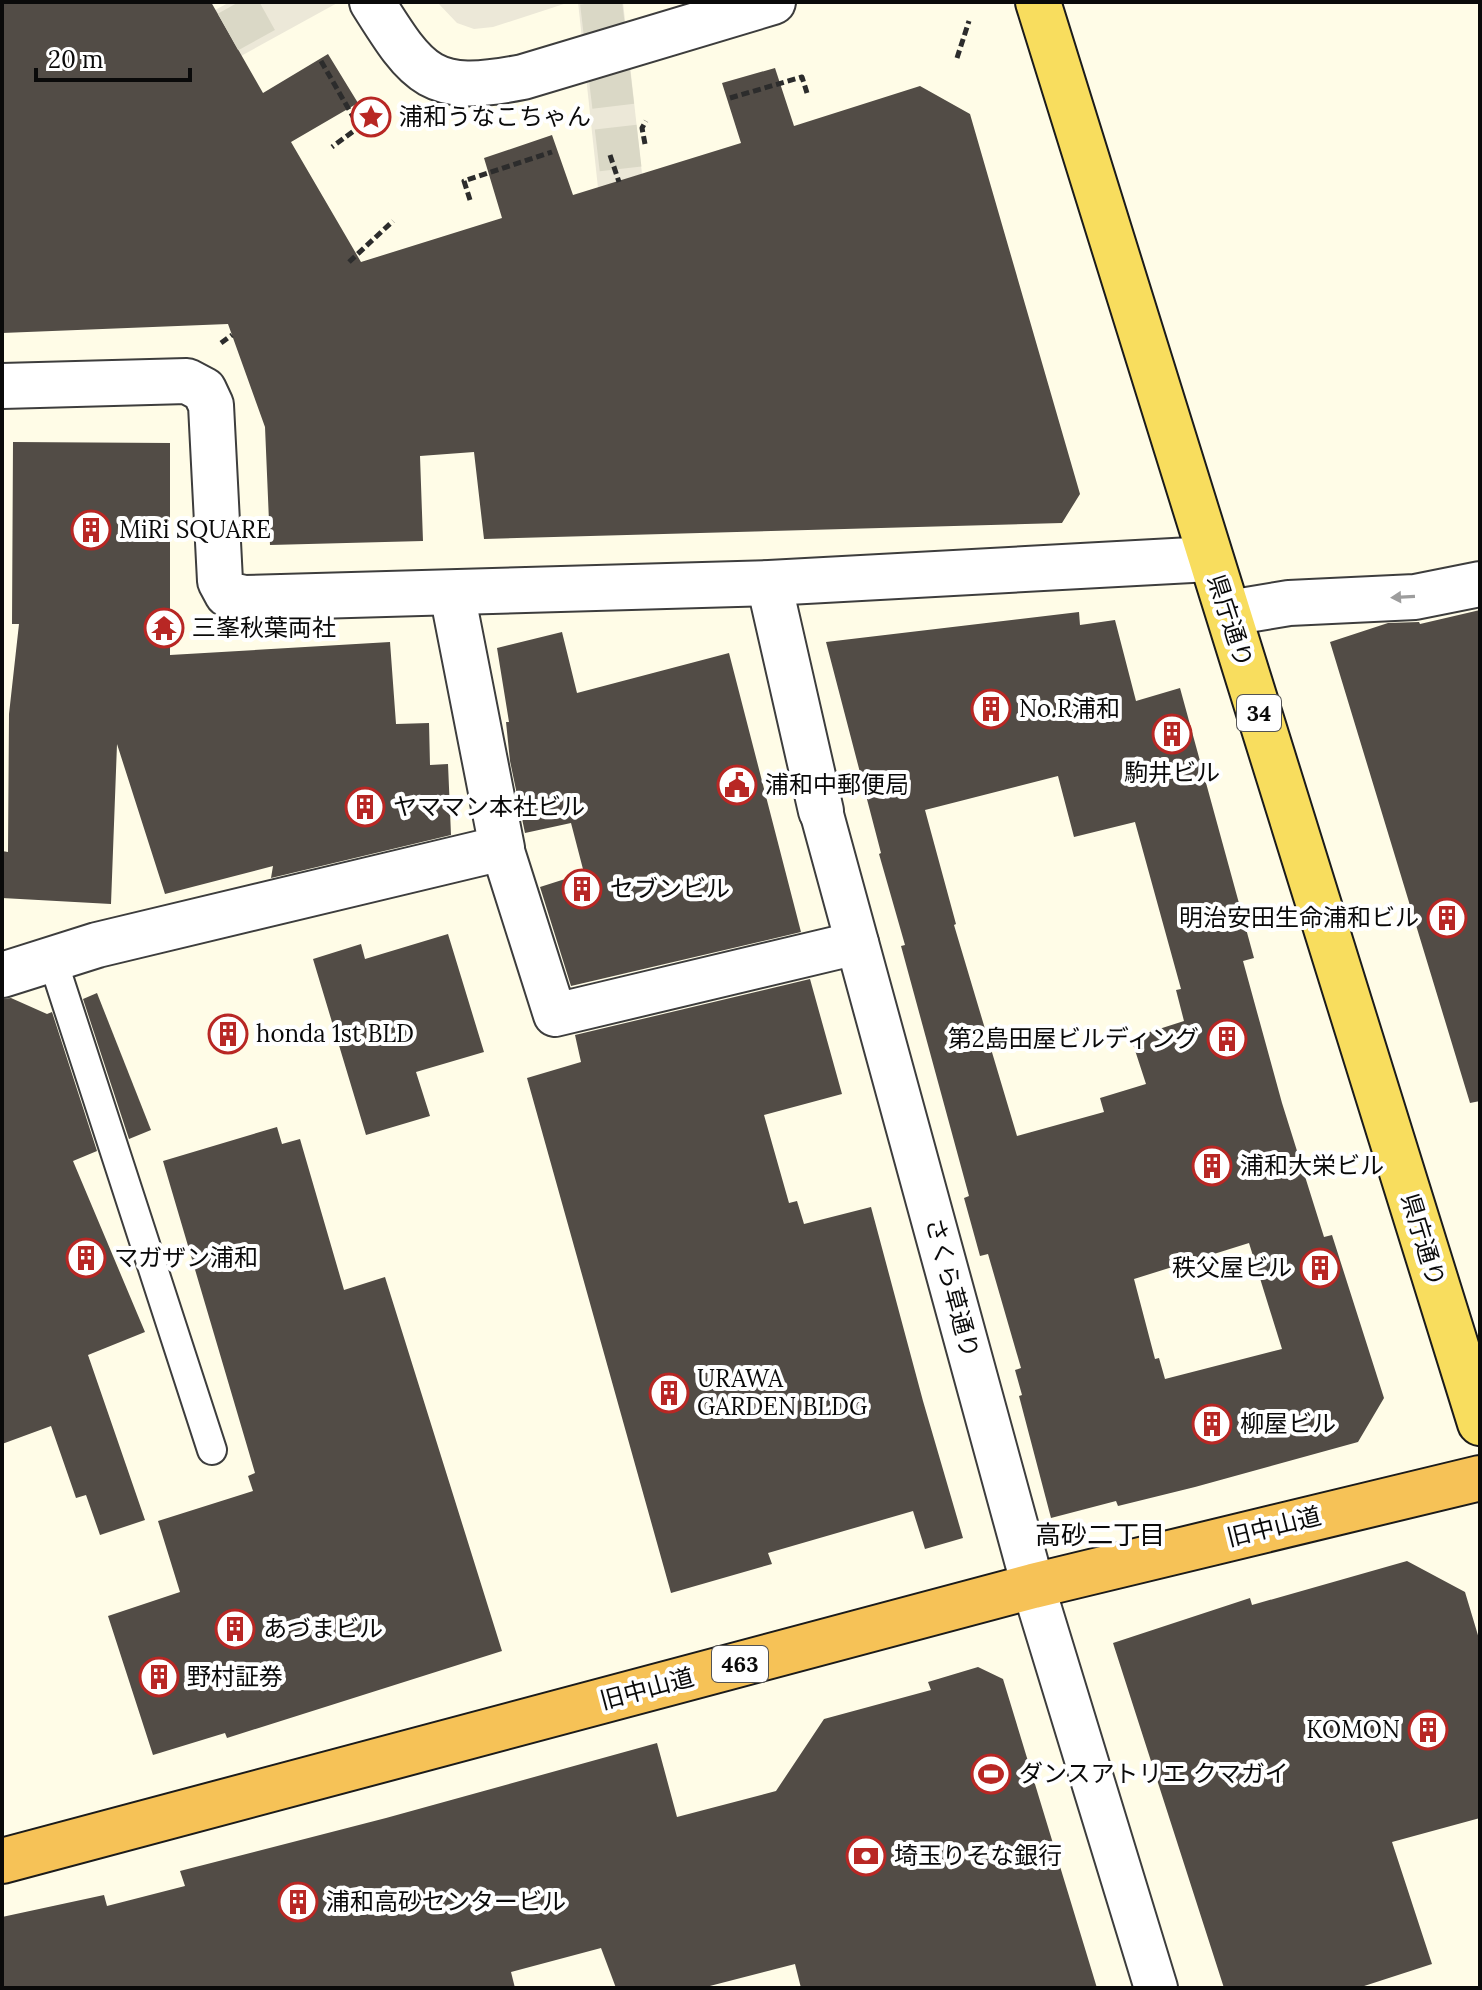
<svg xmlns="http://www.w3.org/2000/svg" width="1482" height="1990" font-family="Lora,'Noto Sans JP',serif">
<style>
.plaza{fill:#ece8d8}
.building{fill:#524c46;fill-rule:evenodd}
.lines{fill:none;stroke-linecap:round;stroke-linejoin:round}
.pedestrian-tunnel{stroke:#dad8c6;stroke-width:42;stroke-dasharray:42 21;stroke-linecap:butt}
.service-casing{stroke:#3d3d3d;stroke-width:32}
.pedestrian-casing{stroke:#3d3d3d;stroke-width:46}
.minor-casing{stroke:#3d3d3d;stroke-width:48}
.tertiary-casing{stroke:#3d3d3d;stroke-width:48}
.primary-casing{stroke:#1b1b1b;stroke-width:48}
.trunk-casing{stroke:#1b1b1b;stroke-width:48}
.path{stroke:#2c2c2c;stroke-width:5;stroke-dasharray:8 4;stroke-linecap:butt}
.service{stroke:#fff;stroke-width:28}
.pedestrian{stroke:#fff;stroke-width:42}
.minor{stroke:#fff;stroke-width:44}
.tertiary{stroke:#fff;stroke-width:44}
.primary{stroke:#f8dd5e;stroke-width:44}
.trunk{stroke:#f6c257;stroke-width:44}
.oneway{fill:#9d9d9d}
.labels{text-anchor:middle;stroke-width:8;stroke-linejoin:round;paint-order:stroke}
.shield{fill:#fff;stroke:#545454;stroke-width:2}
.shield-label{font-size:22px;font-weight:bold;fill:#0a0a0a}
.poi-label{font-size:24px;fill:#0a0a0a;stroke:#fff;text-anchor:start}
.street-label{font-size:24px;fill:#0a0a0a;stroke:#fff}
.neighbourhood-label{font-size:26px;fill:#0a0a0a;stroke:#fff}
</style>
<rect width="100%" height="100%" fill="#fffce7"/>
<!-- plaza -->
<g class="plaza">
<path d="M230 2H339L241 56 215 10Z"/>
<path d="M437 2H570L493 27 474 29 457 23Z"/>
<path d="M578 2H623L642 174 598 188Z"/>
</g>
<!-- building -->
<g class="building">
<path d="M2 2H211L263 93 328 54 358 103 291 142 361 262 502 218 484 158 552 135 573 195 741 143 722 83 775 68 794 126 920 86 970 114 1080 494 1062 523 484 539 474 452 420 456 423 541 270 545 265 427 228 324 2 333Z"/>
<path d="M13 442 170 443V655L390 642 396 724 429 723 430 765 448 764 451 835 271 878 273 866 165 894 117 744 111 904 2 898V851L8 852 9 714 19 624H12Z"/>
<path d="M1480 610V1101L1470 1103 1330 642 1388 623 1419 622 1420 624Z"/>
<path d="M1079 612 1080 625 1115 620 1136 701 1180 688 1254 958 1243 961 1282 1103 1324 1237 1332 1235 1384 1398 1358 1442 1195 1487 1118 1506 1116 1501 1051 1518 1019 1396 1022 1395 1015 1370 1021 1368 988 1254 980 1256 964 1198 969 1196 901 946 905 945 879 854 881 853 826 642ZM1058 776 1074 837 1135 822 1181 989 1176 990 1184 1021 1131 1038 1146 1084 1100 1098 1104 1112 1017 1136 954 925 956 924 925 810ZM1249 1243 1282 1349 1165 1379 1159 1358 1155 1359 1134 1279Z"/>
<path d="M562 632 577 693 729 653 801 932 571 986 540 887 584 873 571 823 525 833 510 761 506 722H509L497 648Z"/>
<path d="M448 934 484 1052 416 1072 430 1116 366 1135 313 959 361 944 365 959Z"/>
<path d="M810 979 842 1094 764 1115 789 1203 797 1201 804 1224 871 1207 923 1401 963 1538 925 1549 913 1511 768 1553 772 1564 671 1593 527 1078 581 1062 575 1035Z"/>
<path d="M97 993 151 1130 129 1139 83 999Z"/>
<path d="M11 998 47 1014 52 1012 97 1151 73 1161 145 1332 88 1355 145 1520 100 1535 86 1495 76 1498 51 1426 2 1444V999Z"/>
<path d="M277 1127 282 1144 300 1139 344 1290 385 1277 502 1651 227 1738 225 1733 153 1755 108 1616 180 1592 158 1521 253 1491 248 1476 255 1473 163 1161Z"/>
<path d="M1407 1561 1465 1592 1480 1642V1818L1392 1842 1432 1964 1358 1988H1224L1113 1643 1250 1598 1252 1605Z"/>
<path d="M978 1667 1003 1679 1097 1988H801L795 1964 702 1988H616L601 1948 511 1972 515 1988H2V1917L104 1895 107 1906 185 1886 180 1871 386 1818 657 1743 677 1817 776 1791 824 1719 931 1690 928 1682Z"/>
</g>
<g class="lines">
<!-- pedestrian-tunnel -->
<g class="pedestrian-tunnel">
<path d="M601 2 622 181"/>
<path d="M228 32 282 2"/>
</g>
<!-- service casing -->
<g class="service-casing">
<path id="service" d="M52 958 212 1450"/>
</g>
<!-- pedestrian casing -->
<g class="pedestrian-casing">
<g id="pedestrian">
<path d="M821 811 1033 1586 1156 1988"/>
<path d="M502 848 555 1015 857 943"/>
</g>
</g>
<!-- minor casing -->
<g class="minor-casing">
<g id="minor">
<path d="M2 386 187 381 204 390 211 405 220 581 227 594 244 598 769 583 1210 559"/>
<path d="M769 583 821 811"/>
<path d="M1229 613 1289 603 1415 597 1480 584"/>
<path d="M2 975 97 945 502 848 452 593"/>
</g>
</g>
<!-- tertiary casing -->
<g class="tertiary-casing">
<path id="tertiary" d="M372 2C419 77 431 95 523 77L773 2"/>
</g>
<!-- primary casing -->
<g class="primary-casing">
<path id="primary" d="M1038 2 1480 1423"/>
</g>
<!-- trunk casing -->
<g class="trunk-casing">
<path id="trunk" d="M2 1861 1033 1586 1480 1478"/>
</g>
<!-- path -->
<g class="path">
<path d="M957 58 969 21"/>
<path d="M321 61 359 127 332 147"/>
<path d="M730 98 802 77 807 93"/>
<path d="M645 144 642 128 646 121"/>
<path d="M610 155 619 182"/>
<path d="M470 200 464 181 552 152"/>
<path d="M349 262 393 221"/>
<path d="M221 343 232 335"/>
</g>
<!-- service -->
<use href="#service" class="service"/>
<!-- pedestrian -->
<use href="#pedestrian" class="pedestrian"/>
<!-- minor -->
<use href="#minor" class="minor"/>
<!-- tertiary -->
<use href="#tertiary" class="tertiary"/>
<!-- primary -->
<use href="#primary" class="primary"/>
<!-- trunk -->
<use href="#trunk" class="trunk"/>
</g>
<!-- one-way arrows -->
<defs><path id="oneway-solid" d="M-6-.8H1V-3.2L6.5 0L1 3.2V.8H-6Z" transform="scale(2)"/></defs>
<use class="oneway" href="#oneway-solid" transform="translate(1403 597) rotate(177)"/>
<!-- icons -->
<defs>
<g id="sight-ring" transform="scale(2)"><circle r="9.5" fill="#fff" stroke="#b82724" stroke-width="1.5"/><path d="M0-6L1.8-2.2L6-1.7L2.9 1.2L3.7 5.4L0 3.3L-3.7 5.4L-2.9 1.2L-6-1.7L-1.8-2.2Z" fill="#b82724"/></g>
<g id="building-ring" transform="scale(2)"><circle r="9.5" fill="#fff" stroke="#b82724" stroke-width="1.5"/><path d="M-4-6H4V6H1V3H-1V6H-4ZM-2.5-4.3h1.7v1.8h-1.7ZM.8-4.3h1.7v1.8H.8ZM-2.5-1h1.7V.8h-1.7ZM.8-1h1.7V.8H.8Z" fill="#b82724"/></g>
<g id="temple-ring" transform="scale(2)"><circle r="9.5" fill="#fff" stroke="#b82724" stroke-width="1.5"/><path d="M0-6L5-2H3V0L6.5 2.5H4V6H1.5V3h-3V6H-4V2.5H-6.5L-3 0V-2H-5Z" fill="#b82724"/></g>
<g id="civic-ring" transform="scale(2)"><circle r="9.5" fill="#fff" stroke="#b82724" stroke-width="1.5"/><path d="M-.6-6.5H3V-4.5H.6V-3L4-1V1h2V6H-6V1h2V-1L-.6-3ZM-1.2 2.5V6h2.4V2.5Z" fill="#b82724"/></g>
<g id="stadium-ring" transform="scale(2)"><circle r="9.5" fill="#fff" stroke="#b82724" stroke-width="1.5"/><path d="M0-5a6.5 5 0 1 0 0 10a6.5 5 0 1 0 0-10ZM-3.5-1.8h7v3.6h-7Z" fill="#b82724"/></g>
<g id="bank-ring" transform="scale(2)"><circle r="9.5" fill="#fff" stroke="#b82724" stroke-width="1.5"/><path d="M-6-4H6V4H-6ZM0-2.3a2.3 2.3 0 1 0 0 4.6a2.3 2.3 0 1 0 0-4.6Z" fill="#b82724"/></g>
</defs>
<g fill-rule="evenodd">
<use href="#sight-ring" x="371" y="117"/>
<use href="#building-ring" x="91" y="530"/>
<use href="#temple-ring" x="164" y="628"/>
<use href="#building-ring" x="991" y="709"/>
<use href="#building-ring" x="1172" y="734"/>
<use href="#civic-ring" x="737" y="785"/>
<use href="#building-ring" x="365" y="807"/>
<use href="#building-ring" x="582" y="889"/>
<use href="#building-ring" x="1447" y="918"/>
<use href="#building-ring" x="228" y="1034"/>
<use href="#building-ring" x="1227" y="1039"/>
<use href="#building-ring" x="1212" y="1166"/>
<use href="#building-ring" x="86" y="1258"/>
<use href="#building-ring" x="1320" y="1268"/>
<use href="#building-ring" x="669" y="1393"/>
<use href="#building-ring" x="1212" y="1424"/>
<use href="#building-ring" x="235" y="1629"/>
<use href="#building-ring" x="159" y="1677"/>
<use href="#building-ring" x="1428" y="1730"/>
<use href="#stadium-ring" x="991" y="1774"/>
<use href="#bank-ring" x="866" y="1856"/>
<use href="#building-ring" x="298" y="1902"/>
</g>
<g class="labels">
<!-- shield labels -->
<g class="shield">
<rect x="1237" y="695" width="44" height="36" rx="6"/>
<rect x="712" y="1646" width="56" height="36" rx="6"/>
</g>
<g class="shield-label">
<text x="1259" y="721">34</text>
<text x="740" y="1672">463</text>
</g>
<!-- poi labels -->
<g class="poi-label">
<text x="399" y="125">浦和うなこちゃん</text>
<text x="119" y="538">MiRi SQUARE</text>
<text x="192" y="636">三峯秋葉両社</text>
<text x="1019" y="717">No.R浦和</text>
<text x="1172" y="781" text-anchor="middle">駒井ビル</text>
<text x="765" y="793">浦和中郵便局</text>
<text x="393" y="815">ヤママン本社ビル</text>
<text x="610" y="897">セブンビル</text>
<text x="1419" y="926" text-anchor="end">明治安田生命浦和ビル</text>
<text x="256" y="1042">honda 1st BLD</text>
<text x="1199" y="1047" text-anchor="end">第2島田屋ビルディング</text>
<text x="1240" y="1174">浦和大栄ビル</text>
<text x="114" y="1266">マガザン浦和</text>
<text x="1292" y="1276" text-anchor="end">秩父屋ビル</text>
<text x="697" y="1387">URAWA<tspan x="697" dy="28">GARDEN BLDG</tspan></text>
<text x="1240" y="1432">柳屋ビル</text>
<text x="263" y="1637">あづまビル</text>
<text x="187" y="1685">野村証券</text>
<text x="1400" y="1738" text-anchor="end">KOMON</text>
<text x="1019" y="1782">ダンスアトリエ クマガイ</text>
<text x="894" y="1864">埼玉りそな銀行</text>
<text x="326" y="1910">浦和高砂センタービル</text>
</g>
<!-- street labels -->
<g class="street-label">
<text transform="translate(1230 621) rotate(72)" y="8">県庁通り</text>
<text transform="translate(1423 1240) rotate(73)" y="8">県庁通り</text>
<text transform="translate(952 1288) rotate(75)" y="8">さくら草通り</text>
<text transform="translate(1274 1527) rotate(-14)" y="8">旧中山道</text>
<text transform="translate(647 1689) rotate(-15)" y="8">旧中山道</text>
</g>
<!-- neighbourhood labels -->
<g class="neighbourhood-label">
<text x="1100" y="1544">高砂二丁目</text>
</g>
</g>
<!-- border -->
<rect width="1482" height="1990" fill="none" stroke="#0a0a0a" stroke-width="8"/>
<!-- scale -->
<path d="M36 68v12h154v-12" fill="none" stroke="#0a0a0a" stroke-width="4"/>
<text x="48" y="68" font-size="24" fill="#0a0a0a" stroke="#ffffff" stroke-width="6" paint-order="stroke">20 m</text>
</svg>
